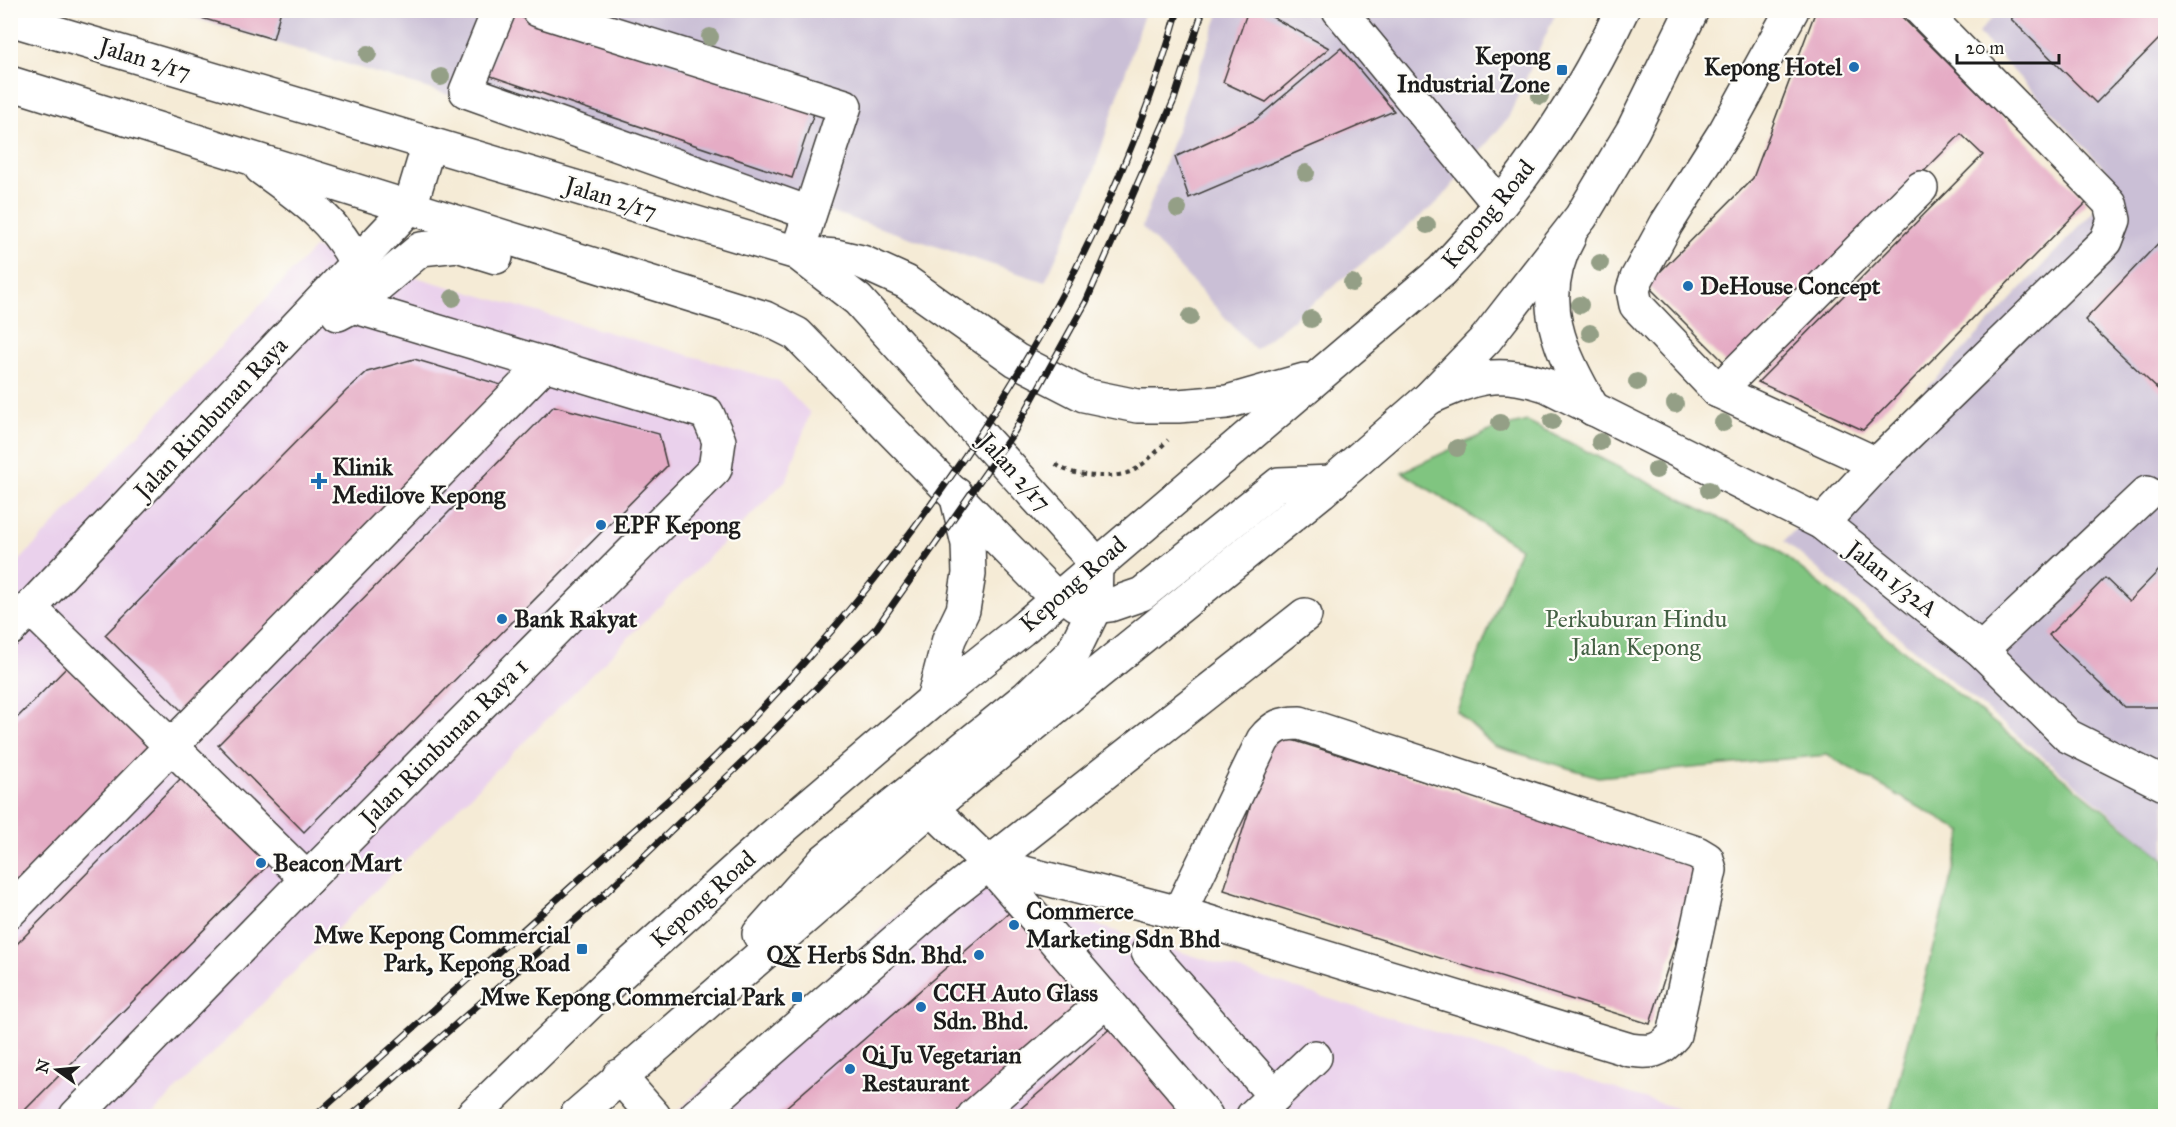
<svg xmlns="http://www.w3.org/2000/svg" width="2176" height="1127" font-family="'IM FELL Great Primer',serif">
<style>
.built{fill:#ead1ec}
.industrial{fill:#cabfd6}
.green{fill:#80c580;stroke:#4e704e;stroke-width:1.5}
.building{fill:#e5acc5}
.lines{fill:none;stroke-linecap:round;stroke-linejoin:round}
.minor-casing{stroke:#3d3b38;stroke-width:36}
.major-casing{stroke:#3d3b38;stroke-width:36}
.path{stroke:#3d3b38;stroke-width:4;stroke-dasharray:4.5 4.5;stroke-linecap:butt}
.minor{stroke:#fff;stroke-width:33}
.major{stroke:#fff;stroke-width:33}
.rail-casing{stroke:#1c1c1c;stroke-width:7}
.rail{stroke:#fdfcf7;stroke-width:4.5;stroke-dasharray:14;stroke-linecap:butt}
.tree{fill:#949f86}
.poi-dot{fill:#1f6fb2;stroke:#fdfcf7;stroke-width:2}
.labels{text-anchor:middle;stroke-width:4.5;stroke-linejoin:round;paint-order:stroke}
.poi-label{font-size:24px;font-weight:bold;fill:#1c1c1c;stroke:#fdfcf7;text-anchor:start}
.street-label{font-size:24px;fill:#1c1c1c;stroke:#fdfcf7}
.park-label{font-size:24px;fill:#446044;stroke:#fdfcf7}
</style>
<rect width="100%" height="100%" fill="#fdfcf7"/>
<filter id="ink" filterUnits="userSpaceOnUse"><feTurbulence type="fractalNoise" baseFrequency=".0167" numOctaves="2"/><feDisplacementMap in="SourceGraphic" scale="12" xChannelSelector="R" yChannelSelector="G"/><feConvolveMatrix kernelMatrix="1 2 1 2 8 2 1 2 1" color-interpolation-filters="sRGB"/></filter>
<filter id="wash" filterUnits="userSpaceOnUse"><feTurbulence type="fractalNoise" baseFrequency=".008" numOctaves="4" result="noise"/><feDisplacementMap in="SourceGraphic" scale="24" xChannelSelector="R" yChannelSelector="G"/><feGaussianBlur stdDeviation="1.35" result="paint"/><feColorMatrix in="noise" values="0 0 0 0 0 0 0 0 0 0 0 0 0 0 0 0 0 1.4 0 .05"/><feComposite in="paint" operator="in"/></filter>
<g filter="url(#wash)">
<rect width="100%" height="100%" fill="#f5ebd6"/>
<!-- built -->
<g class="built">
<path d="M314 248 779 381 810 413 787 479 150 1116H11L10 571Z"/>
<path d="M940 876 1701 1116H672Z"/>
</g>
<!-- industrial -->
<g class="industrial">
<path d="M1543 10 1555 15 1508 118 1439 201 1255 350 1142 227 1220 11Z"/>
<path d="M171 11H1145L1092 177 1045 282 780 195Z"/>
<path d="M1999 11H2165V859L1784 541 2119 184 1978 33Z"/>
</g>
<!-- green -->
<path class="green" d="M1527 421 1770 544 2165 859V1116H1889L1963 832 1827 755 1598 777 1494 746 1457 711 1520 548 1402 472 1492 430Z"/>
<g id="blocks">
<!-- building -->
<g class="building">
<path d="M174 10H281L273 39Z"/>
<path d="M510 10 814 113 792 178 488 75Z"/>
<path d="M1248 10H1259L1329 48 1266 102 1223 82Z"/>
<path d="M1816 10H1895L2087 202 1863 430 1758 382 1983 155 1961 134 1729 367 1647 285 1753 178Z"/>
<path d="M2020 10H2166V32L2096 103 2011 19Z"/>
<path d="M1341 48 1394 111 1189 198 1175 157 1255 120Z"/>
<path d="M2166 235V397L2085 320Z"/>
<path d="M414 359 518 390 191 720 105 635 346 391 367 372Z"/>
<path d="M554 406 659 434 667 466 304 832 218 745Z"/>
<path d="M2166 563V707H2124L2049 635 2105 578 2129 601Z"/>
<path d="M75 659 163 745 10 900V725Z"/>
<path d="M1273 734 1699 868 1650 1024 1224 890Z"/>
<path d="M189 770 276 857 19 1116H10V951Z"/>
<path d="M1017 906 1099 1001 966 1116H776Z"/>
<path d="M1116 1023 1196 1116H1012L1048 1085Z"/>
</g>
</g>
</g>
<g filter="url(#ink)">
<use href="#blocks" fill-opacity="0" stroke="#3d3b38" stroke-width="1.5"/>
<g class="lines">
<!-- minor casing -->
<g class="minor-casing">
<g id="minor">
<path d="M499 10 466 91 809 213"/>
<path d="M538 10 845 106 797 253"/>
<path d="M1339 10 1499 204"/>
<path d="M1792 10 1726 130 1667 223 1637 278 1633 290 1636 305 1718 391 1877 464"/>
<path d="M10 19 797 253 858 300 1096 563"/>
<path d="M10 83 765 318 797 334 1057 599"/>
<path d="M261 168C298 195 336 220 356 263"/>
<path d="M1569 237C1534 300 1561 353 1593 409"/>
<path d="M338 314 353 306 421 249 457 245 496 257"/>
<path d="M1718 391 1921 188"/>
<path d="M1429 398C1476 377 1496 369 1546 385L1822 523 1981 650 2068 736 2166 785"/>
<path d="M1822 523 1877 464 2106 241 2114 220 2110 203 1921 10"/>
<path d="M31 609 307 879"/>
<path d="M10 629 410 207 429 144"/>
<path d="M1981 650 2147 493"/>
<path d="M931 808 989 864 1206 1116"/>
<path d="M989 864 1179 913 1630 1050C1651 1053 1660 1052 1674 1035L1710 870 1707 859 1697 853 1300 723C1282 723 1274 726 1263 740L1179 913"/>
<path d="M10 911 545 364"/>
<path d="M1148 952 1275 1096"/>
<path d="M619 1076 654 1116"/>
<path d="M76 1116 307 879 715 469 719 441 707 413 353 306"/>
<path d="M696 1116 940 902 1305 615"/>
<path d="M974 1116 1107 1000"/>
<path d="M1253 1116 1315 1057"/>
</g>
</g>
<!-- major casing -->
<g class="major-casing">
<g id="major">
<path d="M797 253 836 256 862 262 906 282 1016 360 1084 395 1137 406H1178L1227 402 1304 380"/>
<path d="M1076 604 1095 607 1110 605 1142 594 1279 484 1333 482"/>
<path d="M933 700 949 639 963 610 969 574 968 544 956 494"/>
<path d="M759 934 825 860 1027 697 1073 652 1095 607 1096 563"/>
<path d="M472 1116 612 981 771 838 933 700 1021 630 1442 271C1515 194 1577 106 1622 10"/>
<path d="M576 1116 931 808 1321 492 1429 398 1486 339 1581 217 1633 130 1692 10"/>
</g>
</g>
<!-- path -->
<path class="path" d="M1056 464C1070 478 1120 480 1136 469 1148 461 1158 450 1168 440"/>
<!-- minor -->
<use href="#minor" class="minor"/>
<!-- major -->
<use href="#major" class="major"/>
<!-- rail casing -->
<g class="rail-casing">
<g id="rail">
<path d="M315 1116C411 1030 507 945 603 858 645 820 690 783 730 742 930 537 1099 288 1178 10"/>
<path d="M351 1116 598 900 747 758 877 627 1014 432 1086 302 1174 100 1203 10"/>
</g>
</g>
<!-- rail -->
<use href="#rail" class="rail"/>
</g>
<!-- trees -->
<g class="tree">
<circle cx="710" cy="37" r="9"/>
<circle cx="368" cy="54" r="9"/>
<circle cx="441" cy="77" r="9"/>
<circle cx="1540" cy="96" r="9"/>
<circle cx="1306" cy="173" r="9"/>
<circle cx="1178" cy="209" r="9"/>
<circle cx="1427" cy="225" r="9"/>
<circle cx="1600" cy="263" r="9"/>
<circle cx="1352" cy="283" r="9"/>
<circle cx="453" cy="298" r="9"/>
<circle cx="1580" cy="305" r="9"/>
<circle cx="1190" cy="317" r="9"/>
<circle cx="1311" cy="319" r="9"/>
<circle cx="1590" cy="333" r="9"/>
<circle cx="1637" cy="382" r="9"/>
<circle cx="1675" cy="404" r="9"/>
<circle cx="1552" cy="421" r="9"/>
<circle cx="1500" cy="423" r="9"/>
<circle cx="1723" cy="423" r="9"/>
<circle cx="1600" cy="442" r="9"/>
<circle cx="1457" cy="448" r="9"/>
<circle cx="1656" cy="470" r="9"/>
<circle cx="1709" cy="490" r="9"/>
</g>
</g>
<!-- markers -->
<g class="poi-dot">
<circle cx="1854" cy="67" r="6"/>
<rect x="1556" y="64" width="12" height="12" rx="3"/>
<circle cx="1688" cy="286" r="6"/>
<path d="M316 472h6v6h6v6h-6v6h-6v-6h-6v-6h6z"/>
<circle cx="601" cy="525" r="6"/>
<circle cx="502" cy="619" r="6"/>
<circle cx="261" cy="863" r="6"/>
<circle cx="1014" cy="925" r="6"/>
<rect x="576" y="943" width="12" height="12" rx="3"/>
<circle cx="979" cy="955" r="6"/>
<rect x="791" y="991" width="12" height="12" rx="3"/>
<circle cx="921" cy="1007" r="6"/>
<circle cx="850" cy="1069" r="6"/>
</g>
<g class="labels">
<!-- poi labels -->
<g class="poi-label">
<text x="1550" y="64" text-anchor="end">Kepong<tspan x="1550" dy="28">Industrial Zone</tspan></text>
<text x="1842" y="75" text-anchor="end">Kepong Hotel</text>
<text x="1700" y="294">DeHouse Concept</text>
<text x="332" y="475">Klinik<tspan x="332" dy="28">Medilove Kepong</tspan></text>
<text x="613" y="533">EPF Kepong</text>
<text x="514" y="627">Bank Rakyat</text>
<text x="273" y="871">Beacon Mart</text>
<text x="1026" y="919">Commerce<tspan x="1026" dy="28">Marketing Sdn Bhd</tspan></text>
<text x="570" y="943" text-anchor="end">Mwe Kepong Commercial<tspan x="570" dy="28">Park, Kepong Road</tspan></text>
<text x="967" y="963" text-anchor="end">QX Herbs Sdn. Bhd.</text>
<text x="933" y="1001">CCH Auto Glass<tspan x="933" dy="28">Sdn. Bhd.</tspan></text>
<text x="785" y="1005" text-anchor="end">Mwe Kepong Commercial Park</text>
<text x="862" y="1063">Qi Ju Vegetarian<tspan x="862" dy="28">Restaurant</tspan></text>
</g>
<!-- street labels -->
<g class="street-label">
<text transform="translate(145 59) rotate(17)" y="8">Jalan 2/17</text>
<text transform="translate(611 198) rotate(17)" y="8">Jalan 2/17</text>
<text transform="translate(1488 214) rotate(-51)" y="8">Kepong Road</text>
<text transform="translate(211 418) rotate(-47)" y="8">Jalan Rimbunan Raya</text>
<text transform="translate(1015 472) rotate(48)" y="8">Jalan 2/17</text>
<text transform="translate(1892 579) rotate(38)" y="8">Jalan 1/32A</text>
<text transform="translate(1073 584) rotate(-41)" y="8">Kepong Road</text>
<text transform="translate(444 742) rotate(-45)" y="8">Jalan Rimbunan Raya 1</text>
<text transform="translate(703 899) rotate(-42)" y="8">Kepong Road</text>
</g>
<!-- park labels -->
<g class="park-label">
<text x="1636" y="627">Perkuburan Hindu<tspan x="1636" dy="28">Jalan Kepong</tspan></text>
</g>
</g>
<!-- margin -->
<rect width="2176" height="1127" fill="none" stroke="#fdfcf7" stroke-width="36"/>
<!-- north arrow -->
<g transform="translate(57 1070) rotate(285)" stroke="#fdfcf7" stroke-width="4.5" paint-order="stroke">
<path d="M0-4.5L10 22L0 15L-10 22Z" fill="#1c1c1c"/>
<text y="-9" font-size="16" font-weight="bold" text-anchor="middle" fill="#1c1c1c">N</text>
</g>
<!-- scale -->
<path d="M1957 54v9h102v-9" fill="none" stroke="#1c1c1c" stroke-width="3"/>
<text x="1966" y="54" font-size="18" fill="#1c1c1c" stroke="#fdfcf7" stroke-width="4.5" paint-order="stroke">20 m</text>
</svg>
